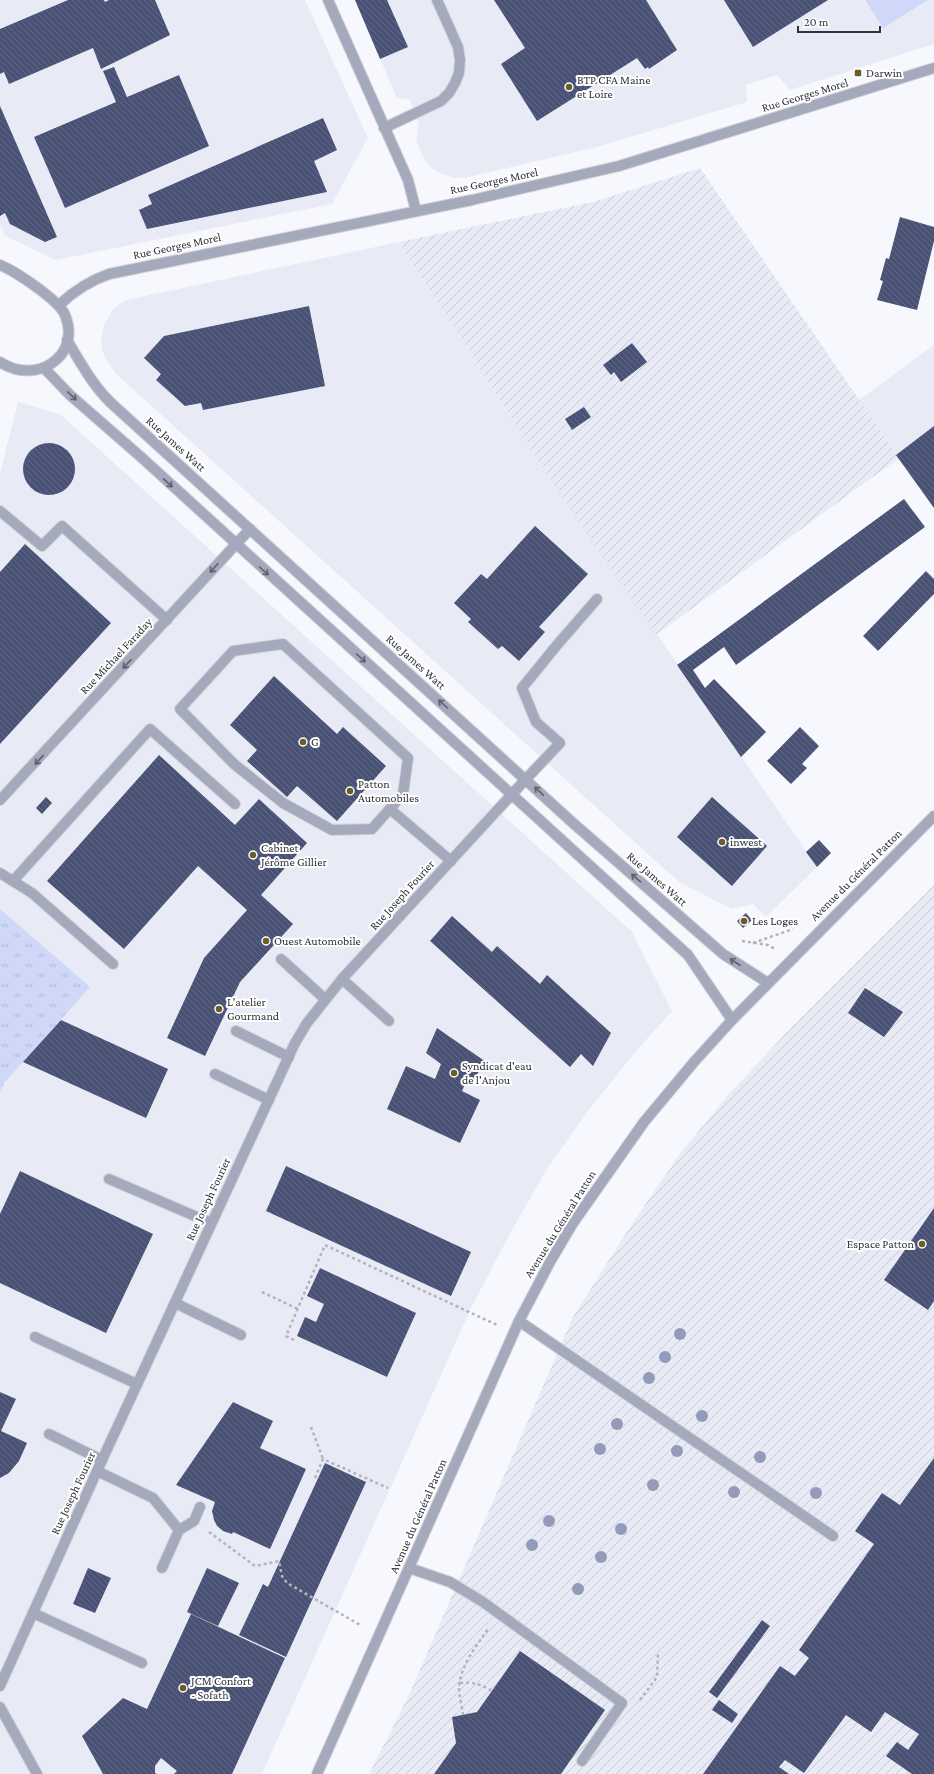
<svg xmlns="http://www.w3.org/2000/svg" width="934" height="1774" font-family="'Crimson Pro',serif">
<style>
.built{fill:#e8ebf6}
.industrial{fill:url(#industrial-furrows)}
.grass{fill:url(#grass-tufts)}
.pitch{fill:#cfd8f9}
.building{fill:url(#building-back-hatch)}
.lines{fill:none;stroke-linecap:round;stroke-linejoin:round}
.service-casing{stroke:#d3d4da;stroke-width:12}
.minor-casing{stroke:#d3d4da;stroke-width:12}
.tertiary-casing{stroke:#d3d4da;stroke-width:12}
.path{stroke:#b2b4ba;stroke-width:2.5;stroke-dasharray:3 3;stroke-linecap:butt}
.service{stroke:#a4a9bb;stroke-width:10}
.minor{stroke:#a4a9bb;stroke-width:10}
.tertiary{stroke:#a4a9bb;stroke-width:10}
.tree{fill:#949aba}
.oneway{stroke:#5e626e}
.poi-dot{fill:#6b5d2a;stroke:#fff;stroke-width:1.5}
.labels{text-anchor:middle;stroke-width:4;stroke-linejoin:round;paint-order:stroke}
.poi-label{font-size:12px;fill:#30323a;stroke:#fff;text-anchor:start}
.street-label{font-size:12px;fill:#30323a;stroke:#fff}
</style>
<defs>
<pattern id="industrial-furrows" width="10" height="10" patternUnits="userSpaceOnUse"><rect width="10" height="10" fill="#e8ebf6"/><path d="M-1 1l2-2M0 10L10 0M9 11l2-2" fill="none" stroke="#c7cad4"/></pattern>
<pattern id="grass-tufts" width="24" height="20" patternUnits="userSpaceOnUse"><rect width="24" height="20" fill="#cfd8f9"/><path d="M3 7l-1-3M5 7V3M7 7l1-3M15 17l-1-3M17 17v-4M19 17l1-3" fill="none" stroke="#b2bad6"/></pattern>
<pattern id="building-back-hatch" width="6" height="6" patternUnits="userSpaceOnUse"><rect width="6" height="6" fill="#495175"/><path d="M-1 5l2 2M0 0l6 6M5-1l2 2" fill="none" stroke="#616885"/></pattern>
</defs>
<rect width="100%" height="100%" fill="#f7f8fd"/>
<!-- built -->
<g class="built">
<path d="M0 0H305L368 138 332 204 56 260 5 236 0 225Z"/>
<path d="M355 0H934V44L790 90 777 75 746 85 747 102 597 147 468 177 455 178 442 174 434 170 426 162 416 141 419 124 410 100 397 98Z"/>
<path d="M399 242 545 471 817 867 766 917 753 904 732 909 679 882 115 373 105 358 102 349 101 340 104 325 114 308 126 300Z"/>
<path d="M934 345V508L859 400Z"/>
<path d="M18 402 60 414 632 932 672 1011 637 1050 587 1112 547 1169 513 1228 472 1306 262 1774H0V473Z"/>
</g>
<!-- industrial -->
<g class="industrial">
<path d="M700 168 899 458 656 635 545 471 399 242 593 202Z"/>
<path d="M934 885V1774H369L409 1695 573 1317 628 1230 679 1155 730 1093 787 1032Z"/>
</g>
<!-- grass -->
<path class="grass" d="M0 909 90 987 4 1083 0 1092Z"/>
<!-- pitch -->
<path class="pitch" d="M865 0H928L883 28Z"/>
<!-- building -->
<g class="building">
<path d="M68 0H104L105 2 109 0H155L170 35 101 69 93 48 9 84 4 72 0 74V29Z"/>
<path d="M355 0H387L408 47 380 59Z"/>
<path d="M494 0H646L677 50 649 69 648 67 645 69 637 58 537 121 501 64 525 48Z"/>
<path d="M724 0H828L753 47Z"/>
<path d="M114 67 127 97 179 75 209 146 65 208 34 137 116 102 103 71Z"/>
<path d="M0 106 57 237 45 242 10 224 5 213 0 216Z"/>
<path d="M323 118 337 150 314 161 327 192 147 229 139 210 152 204 148 195Z"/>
<path d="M900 217 934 227V241L917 310 877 300 883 281 880 280 886 258 889 259Z"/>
<path d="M309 306 325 386 203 410 201 403 185 406 156 380 161 374 144 358 164 336Z"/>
<path d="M632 343 647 362 621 382 614 372 611 375 603 365Z"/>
<path d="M584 407 591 417 572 430 565 419Z"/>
<path d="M934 426V508L896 455Z"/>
<circle cx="49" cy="469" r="26"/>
<path d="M904 499 925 527 736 665 724 647 693 670 705 688 714 679 766 732 741 757 677 665Z"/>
<path d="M535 526 588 574 539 627 545 632 519 661 502 646 498 649 468 622 471 619 454 603 481 574 487 579Z"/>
<path d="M25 544 111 623 0 744V572Z"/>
<path d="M926 571 934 579V594L878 651 863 636Z"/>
<path d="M274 676 337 734 343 727 386 766 337 821 297 786 287 797 247 761 257 750 230 725Z"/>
<path d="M800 727 819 746 802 764 807 768 791 784 767 761Z"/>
<path d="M159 755 235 825 259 799 307 843 261 895 293 924 240 982 205 1056 167 1038 204 958 247 910 198 866 124 949 47 881Z"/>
<path d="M46 797 52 803 42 814 36 808Z"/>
<path d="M712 797 767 846 732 886 677 837Z"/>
<path d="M819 840 831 853 817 867 806 852Z"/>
<path d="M746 913 752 920 743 928 737 921Z"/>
<path d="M452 916 492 952 497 946 540 984 547 975 611 1033 593 1066 581 1054 570 1067 430 941Z"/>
<path d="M865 988 903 1012 884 1037 848 1013Z"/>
<path d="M61 1020 168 1069 146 1118 23 1062Z"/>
<path d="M437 1028 486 1062 470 1084 466 1082 462 1091 480 1100 460 1143 387 1109 406 1066 435 1079 441 1064 426 1053Z"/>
<path d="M286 1166 471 1252 451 1296 266 1211Z"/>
<path d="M20 1171 153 1234 106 1333 0 1283V1214Z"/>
<path d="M934 1208V1301L928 1310 884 1280Z"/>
<path d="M320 1268 416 1313 387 1377 297 1336 305 1317 316 1322 324 1304 307 1296Z"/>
<path d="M0 1392 16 1399 1 1431 27 1443 19 1461 9 1473 0 1478Z"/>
<path d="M233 1402 273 1421 260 1448 306 1469 270 1549 233 1532 232 1534 223 1531 217 1526 214 1520 212 1511 215 1502 176 1485Z"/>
<path d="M934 1458V1774H912L886 1756 897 1742 908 1750 919 1734 885 1712 871 1732 846 1715 804 1773 785 1760 779 1767 789 1774H703L780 1666 795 1676 809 1658 799 1650 874 1544 855 1531 882 1493 900 1505Z"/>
<path d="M325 1463 366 1482 286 1657 239 1635 263 1584 268 1587Z"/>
<path d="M88 1568 111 1578 95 1613 73 1604Z"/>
<path d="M207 1568 239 1583 218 1626 187 1612Z"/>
<path d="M191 1614 285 1658 232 1774H174L177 1771 161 1758 155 1766V1773L157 1774H103L82 1736 123 1698 147 1709Z"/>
<path d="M762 1620 770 1626 717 1698 709 1692Z"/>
<path d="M520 1651 605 1710 561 1774H434L456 1743 452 1717 477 1712Z"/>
<path d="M719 1700 738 1714 732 1723 712 1710Z"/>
</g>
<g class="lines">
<!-- service casing -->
<g class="service-casing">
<g id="service">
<path d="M328 0 408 180 416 211"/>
<path d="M384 128 441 101 449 93 455 83 459 73 460 60 458 47 437 0"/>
<path d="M0 511 42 546 62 526 167 620"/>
<path d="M283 644 408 758 403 794 372 829 332 830 283 803 234 764 180 709 233 651Z"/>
<path d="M526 779 560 743 536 722 522 688 557 645 597 599"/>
<path d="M390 809 451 861"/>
<path d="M0 873 32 893 113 964"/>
<path d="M13 881 150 729 235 804"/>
<path d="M281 959 325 999"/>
<path d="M342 979 389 1021"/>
<path d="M236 1031 289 1057"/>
<path d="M215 1074 269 1100"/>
<path d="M109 1179 211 1223"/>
<path d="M175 1303 241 1335"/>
<path d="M519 1321 833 1536"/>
<path d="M35 1337 137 1384"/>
<path d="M49 1434 102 1460"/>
<path d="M97 1471 153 1498 179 1530 162 1568"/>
<path d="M179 1530 194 1521 200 1507"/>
<path d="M409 1568 450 1582 483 1602 622 1703 582 1761"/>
<path d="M33 1613 142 1663"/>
</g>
</g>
<!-- minor casing -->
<g class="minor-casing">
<g id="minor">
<path d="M67 340C80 362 92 384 110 402L573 823 723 954 768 983"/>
<path d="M44 368 70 395 141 457 688 955 732 1020"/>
<path d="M0 800 250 529"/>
<path d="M0 1686 97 1471 295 1043 307 1023 342 979 526 779"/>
<path d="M0 1707 37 1774"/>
</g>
</g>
<!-- tertiary casing -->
<g class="tertiary-casing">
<g id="tertiary">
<path d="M0 265C15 271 59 300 65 315 82 356 36 386 0 362"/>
<path d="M59 305C75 290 89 281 109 274L472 200 619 166 934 68"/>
<path d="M317 1774 519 1321 550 1262 573 1223 644 1122 694 1062 732 1020 934 816"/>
</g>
</g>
<!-- path -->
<g class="path">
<path d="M742 941 768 945 775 949"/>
<path d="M753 943 793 929"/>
<path d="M262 1292 298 1309"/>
<path d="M294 1340 286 1336 325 1245 497 1325"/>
<path d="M311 1427 323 1459"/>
<path d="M315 1478 323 1459 388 1488"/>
<path d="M209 1532 255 1566 279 1561 282 1576 287 1583 362 1626"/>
<path d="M460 1683C473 1682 481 1684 492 1691"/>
<path d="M640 1700 657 1677 658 1654"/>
<path d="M463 1715C462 1706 459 1696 459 1687 461 1664 476 1647 488 1629"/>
</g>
<!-- service -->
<use href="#service" class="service"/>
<!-- minor -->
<use href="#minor" class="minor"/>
<!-- tertiary -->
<use href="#tertiary" class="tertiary"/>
</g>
<!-- trees -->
<g class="tree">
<circle cx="680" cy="1334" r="6"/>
<circle cx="665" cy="1357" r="6"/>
<circle cx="649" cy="1378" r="6"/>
<circle cx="702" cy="1416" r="6"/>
<circle cx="617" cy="1424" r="6"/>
<circle cx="600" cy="1449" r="6"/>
<circle cx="677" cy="1451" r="6"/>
<circle cx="760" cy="1457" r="6"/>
<circle cx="653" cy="1485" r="6"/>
<circle cx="734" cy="1492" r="6"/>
<circle cx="816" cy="1493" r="6"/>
<circle cx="549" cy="1521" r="6"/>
<circle cx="621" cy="1529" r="6"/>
<circle cx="532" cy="1545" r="6"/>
<circle cx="601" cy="1557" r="6"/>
<circle cx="578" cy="1589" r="6"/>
</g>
<!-- one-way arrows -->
<defs><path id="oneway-shaft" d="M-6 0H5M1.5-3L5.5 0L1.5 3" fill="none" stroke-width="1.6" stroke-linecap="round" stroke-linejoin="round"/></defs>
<g class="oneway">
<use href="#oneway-shaft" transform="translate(72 396) rotate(43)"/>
<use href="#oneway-shaft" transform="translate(168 483) rotate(43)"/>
<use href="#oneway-shaft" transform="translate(214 568) rotate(132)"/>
<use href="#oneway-shaft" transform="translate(264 571) rotate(42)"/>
<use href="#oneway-shaft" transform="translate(361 658) rotate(42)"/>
<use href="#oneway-shaft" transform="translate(127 664) rotate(133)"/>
<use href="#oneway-shaft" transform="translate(443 704) rotate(-138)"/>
<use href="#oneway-shaft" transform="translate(39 760) rotate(133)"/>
<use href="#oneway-shaft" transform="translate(539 791) rotate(-137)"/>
<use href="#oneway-shaft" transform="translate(636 878) rotate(-139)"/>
<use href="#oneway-shaft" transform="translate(735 962) rotate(-147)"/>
</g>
<!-- markers -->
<g class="poi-dot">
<rect x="854" y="69" width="8" height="8" rx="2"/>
<circle cx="569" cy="87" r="4"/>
<circle cx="303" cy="742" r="4"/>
<circle cx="350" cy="791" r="4"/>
<circle cx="722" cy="842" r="4"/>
<circle cx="253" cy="855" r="4"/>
<circle cx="744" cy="921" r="4"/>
<circle cx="266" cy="941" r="4"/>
<circle cx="219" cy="1009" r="4"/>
<circle cx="454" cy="1073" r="4"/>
<circle cx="922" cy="1244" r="4"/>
<circle cx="183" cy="1688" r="4"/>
</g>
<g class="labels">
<!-- poi labels -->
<g class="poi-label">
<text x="866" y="77">Darwin</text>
<text x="577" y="84">BTP CFA Maine<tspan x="577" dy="14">et Loire</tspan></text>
<text x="311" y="746">G</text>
<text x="358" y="788">Patton<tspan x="358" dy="14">Automobiles</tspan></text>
<text x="730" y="846">inwest</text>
<text x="261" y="852">Cabinet<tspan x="261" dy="14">Jérôme Gillier</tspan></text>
<text x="752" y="925">Les Loges</text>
<text x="274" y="945">Ouest Automobile</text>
<text x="227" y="1006">L’atelier<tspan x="227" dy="14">Gourmand</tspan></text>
<text x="462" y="1070">Syndicat d'eau<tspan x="462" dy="14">de l'Anjou</tspan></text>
<text x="914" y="1248" text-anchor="end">Espace Patton</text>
<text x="191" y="1685">JCM Confort<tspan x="191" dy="14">- Sofath</tspan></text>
</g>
<!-- street labels -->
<g class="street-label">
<text transform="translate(805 95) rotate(-17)" y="4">Rue Georges Morel</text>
<text transform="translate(494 181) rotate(-12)" y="4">Rue Georges Morel</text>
<text transform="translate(177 246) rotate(-12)" y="4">Rue Georges Morel</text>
<text transform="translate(176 444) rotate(42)" y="4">Rue James Watt</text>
<text transform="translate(116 656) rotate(-47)" y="4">Rue Michael Faraday</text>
<text transform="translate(416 662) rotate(42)" y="4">Rue James Watt</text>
<text transform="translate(856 875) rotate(-45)" y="4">Avenue du Général Patton</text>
<text transform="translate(657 879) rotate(41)" y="4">Rue James Watt</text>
<text transform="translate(402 895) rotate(-48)" y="4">Rue Joseph Fourier</text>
<text transform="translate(208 1199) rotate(-65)" y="4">Rue Joseph Fourier</text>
<text transform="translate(560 1224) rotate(-58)" y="4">Avenue du Général Patton</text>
<text transform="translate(73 1493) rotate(-65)" y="4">Rue Joseph Fourier</text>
<text transform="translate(418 1516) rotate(-66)" y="4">Avenue du Général Patton</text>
</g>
</g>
<!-- scale -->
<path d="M798 26v6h82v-6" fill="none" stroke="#30323a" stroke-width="2"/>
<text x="804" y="26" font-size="12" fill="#30323a" stroke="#ffffff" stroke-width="3" paint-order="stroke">20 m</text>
</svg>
